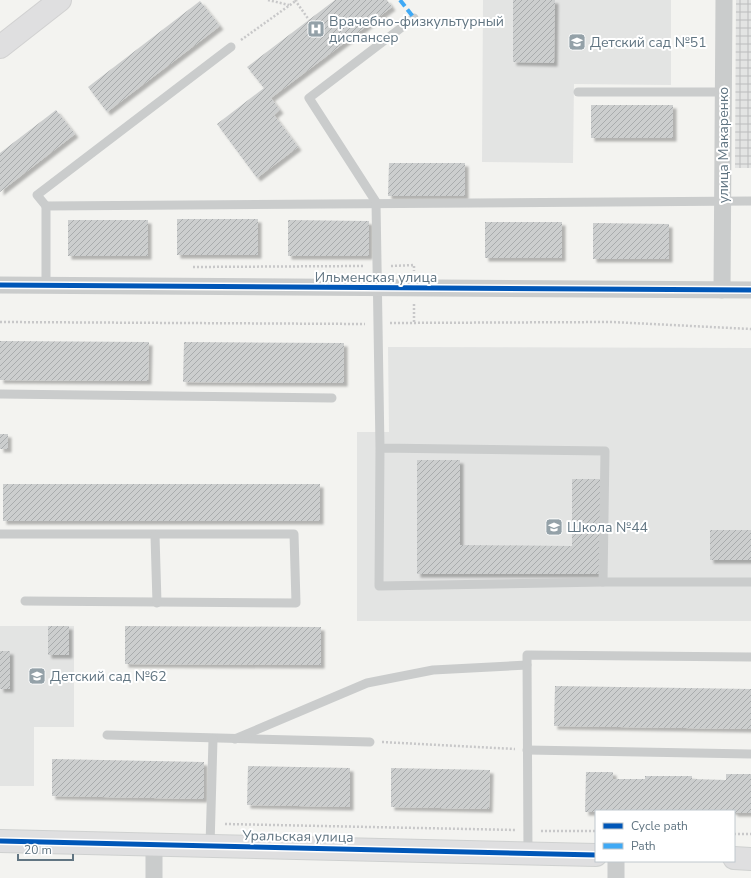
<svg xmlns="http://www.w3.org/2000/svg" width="751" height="878" font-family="'Nunito Sans',sans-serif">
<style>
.built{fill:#e3e4e3}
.industrial{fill:url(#industrial-grid)}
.building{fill:url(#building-hatch);filter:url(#shadow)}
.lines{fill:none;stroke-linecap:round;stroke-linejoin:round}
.secondary-casing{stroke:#cfd1d0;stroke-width:24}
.primary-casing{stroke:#d1d1d1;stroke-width:24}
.path{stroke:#c8c8c9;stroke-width:2.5;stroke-dasharray:2 2;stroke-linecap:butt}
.lane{stroke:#cacccc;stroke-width:9}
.street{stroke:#cacccc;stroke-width:17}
.secondary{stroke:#dfdfe0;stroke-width:22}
.primary{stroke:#dfdfe0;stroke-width:22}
.quiet{stroke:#3fa9f5;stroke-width:4;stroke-dasharray:8 4;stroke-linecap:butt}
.cycleway-casing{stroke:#fff;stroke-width:8}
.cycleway{stroke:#0057b8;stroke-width:5}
.labels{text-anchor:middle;stroke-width:4;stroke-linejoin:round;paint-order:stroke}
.poi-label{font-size:14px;fill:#617582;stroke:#fff;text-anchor:start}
.street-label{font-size:14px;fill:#617582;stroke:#fff}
</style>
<defs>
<pattern id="industrial-grid" width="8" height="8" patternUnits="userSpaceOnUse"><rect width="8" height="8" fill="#e3e4e3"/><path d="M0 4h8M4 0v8" fill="none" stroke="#bbbdbd"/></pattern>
<pattern id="building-hatch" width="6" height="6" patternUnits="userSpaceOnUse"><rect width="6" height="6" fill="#cccece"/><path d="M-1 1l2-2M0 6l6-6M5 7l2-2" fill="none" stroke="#a9acad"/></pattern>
<filter id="shadow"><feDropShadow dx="3.5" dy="3.5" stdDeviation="1" flood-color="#0004"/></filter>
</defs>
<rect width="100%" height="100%" fill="#f3f3f0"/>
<!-- built -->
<g class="built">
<path d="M483 0H671V85L574 84 573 163 482 162Z"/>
<path d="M388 347 751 348V621H357V432H389Z"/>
<path d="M0 626H74V727H34V786H0Z"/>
</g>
<!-- industrial -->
<path class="industrial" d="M736 0H751V168H735Z"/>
<!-- building -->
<g class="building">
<path d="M335 0H387L392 7 271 98 280 110 274 115 298 147 257 178 217 124 264 88 247 67Z"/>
<path d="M513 0H555L554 63 513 62Z"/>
<path d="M200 1 220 26 107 112 88 87Z"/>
<rect x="591" y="105" width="82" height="33"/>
<path d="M56 110 75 134 0 192V153Z"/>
<path d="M389 163H465V196H388Z"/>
<rect x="177" y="219" width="81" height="36"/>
<rect x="68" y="220" width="80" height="36"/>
<path d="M288 220 369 221V256H288Z"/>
<rect x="485" y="222" width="77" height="36"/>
<path d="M593 223 669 224V259H593Z"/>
<path d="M0 341 149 342 148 381 0 380Z"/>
<path d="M184 342 344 343V383L183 382Z"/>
<rect x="0" y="434" width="8" height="15"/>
<path d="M417 460H460V545L572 546V479H600V574H417Z"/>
<rect x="3" y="484" width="317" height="37"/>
<rect x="710" y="530" width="41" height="30"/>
<rect x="48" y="626" width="21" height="29"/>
<path d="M125 626 321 627V665L125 664Z"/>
<rect x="0" y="651" width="10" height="38"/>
<path d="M555 686 751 689V729L554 726Z"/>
<path d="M52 759 204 762V799L52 796Z"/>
<path d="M248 766 350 768V807L247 805Z"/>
<path d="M391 768 490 770 489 809 391 807Z"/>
<path d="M586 772H613V779H645V776H692V779L726 780V774H751V813H734V811L585 812Z"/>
</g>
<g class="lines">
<!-- secondary casing -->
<g class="secondary-casing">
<g id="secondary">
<path d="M0 841 596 855"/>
<path d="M734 858 751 859"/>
</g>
</g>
<!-- primary casing -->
<g class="primary-casing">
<path id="primary" d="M0 47 60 0"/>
</g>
<!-- path -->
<g class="path">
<path d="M268 0 289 5"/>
<path d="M295 0 309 20"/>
<path d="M241 40 297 0"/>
<path d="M391 266 414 265V271"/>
<path d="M193 267 364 266"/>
<path d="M414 304V323"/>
<path d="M0 322 365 324"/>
<path d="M390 323 612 322 751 329"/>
<path d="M382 742 515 749"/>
<path d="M225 824 516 830"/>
<path d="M541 831H596"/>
<path d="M734 834H751"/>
</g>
<!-- lane -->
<g class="lane">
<path d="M578 92H723"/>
<path d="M46 206 37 195 231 47"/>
<path d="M46 285V206L751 201"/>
<path d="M0 394 332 398"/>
<path d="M380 448 605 451 603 582 379 586 380 448 376 202 309 98 414 18"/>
<path d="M0 534H294L296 603 25 601"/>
<path d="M155 535 157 603"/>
<path d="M603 582H751"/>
<path d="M107 735 370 742"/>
<path d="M235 739 367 683 433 670 527 665"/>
<path d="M527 750 751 754"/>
<path d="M210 846 213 739"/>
<path d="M528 854 527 655 751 657"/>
</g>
<!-- street -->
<g class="street">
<path d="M0 285 751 290"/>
<path d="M722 290 724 0"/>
<path d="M154 844V878"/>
<path d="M616 861V878"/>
</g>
<!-- secondary -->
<use href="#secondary" class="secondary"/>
<!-- primary -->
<use href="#primary" class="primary"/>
<!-- quiet -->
<path class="quiet" d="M400 0 414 18"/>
<!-- cycleway casing -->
<g class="cycleway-casing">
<g id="cycleway">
<path d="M0 285 751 290"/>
<path d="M0 841 596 855"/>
</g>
</g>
<!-- cycleway -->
<use href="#cycleway" class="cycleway"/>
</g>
<!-- icons -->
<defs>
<g id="hospital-square" transform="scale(0.9)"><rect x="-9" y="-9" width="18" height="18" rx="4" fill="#94a1a8" stroke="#fff"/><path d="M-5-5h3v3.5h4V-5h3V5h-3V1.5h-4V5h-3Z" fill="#fff"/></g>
<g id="school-square" transform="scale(0.9)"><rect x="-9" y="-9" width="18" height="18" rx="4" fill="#94a1a8" stroke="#fff"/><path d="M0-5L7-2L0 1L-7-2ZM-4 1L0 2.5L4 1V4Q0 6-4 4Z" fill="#fff"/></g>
</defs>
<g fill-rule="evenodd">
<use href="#hospital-square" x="316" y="29"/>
<use href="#school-square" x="577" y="42"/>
<use href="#school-square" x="554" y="527"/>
<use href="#school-square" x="37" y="676"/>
</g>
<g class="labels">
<!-- poi labels -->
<g class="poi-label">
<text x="329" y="26">Врачебно-физкультурный<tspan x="329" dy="16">диспансер</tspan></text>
<text x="590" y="47">Детский сад №51</text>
<text x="567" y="532">Школа №44</text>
<text x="50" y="681">Детский сад №62</text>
</g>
<!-- street labels -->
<g class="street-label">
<text transform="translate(723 145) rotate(-90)" y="5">улица Макаренко</text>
<text x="376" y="282">Ильменская улица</text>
<text transform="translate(298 836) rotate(1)" y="5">Уральская улица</text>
</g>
</g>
<!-- legend -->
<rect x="595" y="810" width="140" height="52" fill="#ffffff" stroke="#c0c8cd"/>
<rect x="603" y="823" width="20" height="6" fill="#0057b8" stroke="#c0c8cd"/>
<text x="631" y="830" font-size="12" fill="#617582">Cycle path</text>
<rect x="603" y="843" width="20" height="6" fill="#3fa9f5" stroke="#c0c8cd"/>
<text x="631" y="850" font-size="12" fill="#617582">Path</text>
<!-- scale -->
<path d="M18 854v6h55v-6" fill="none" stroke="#617582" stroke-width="2"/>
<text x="24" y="854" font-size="12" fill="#617582" stroke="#ffffff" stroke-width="3" paint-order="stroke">20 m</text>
</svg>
